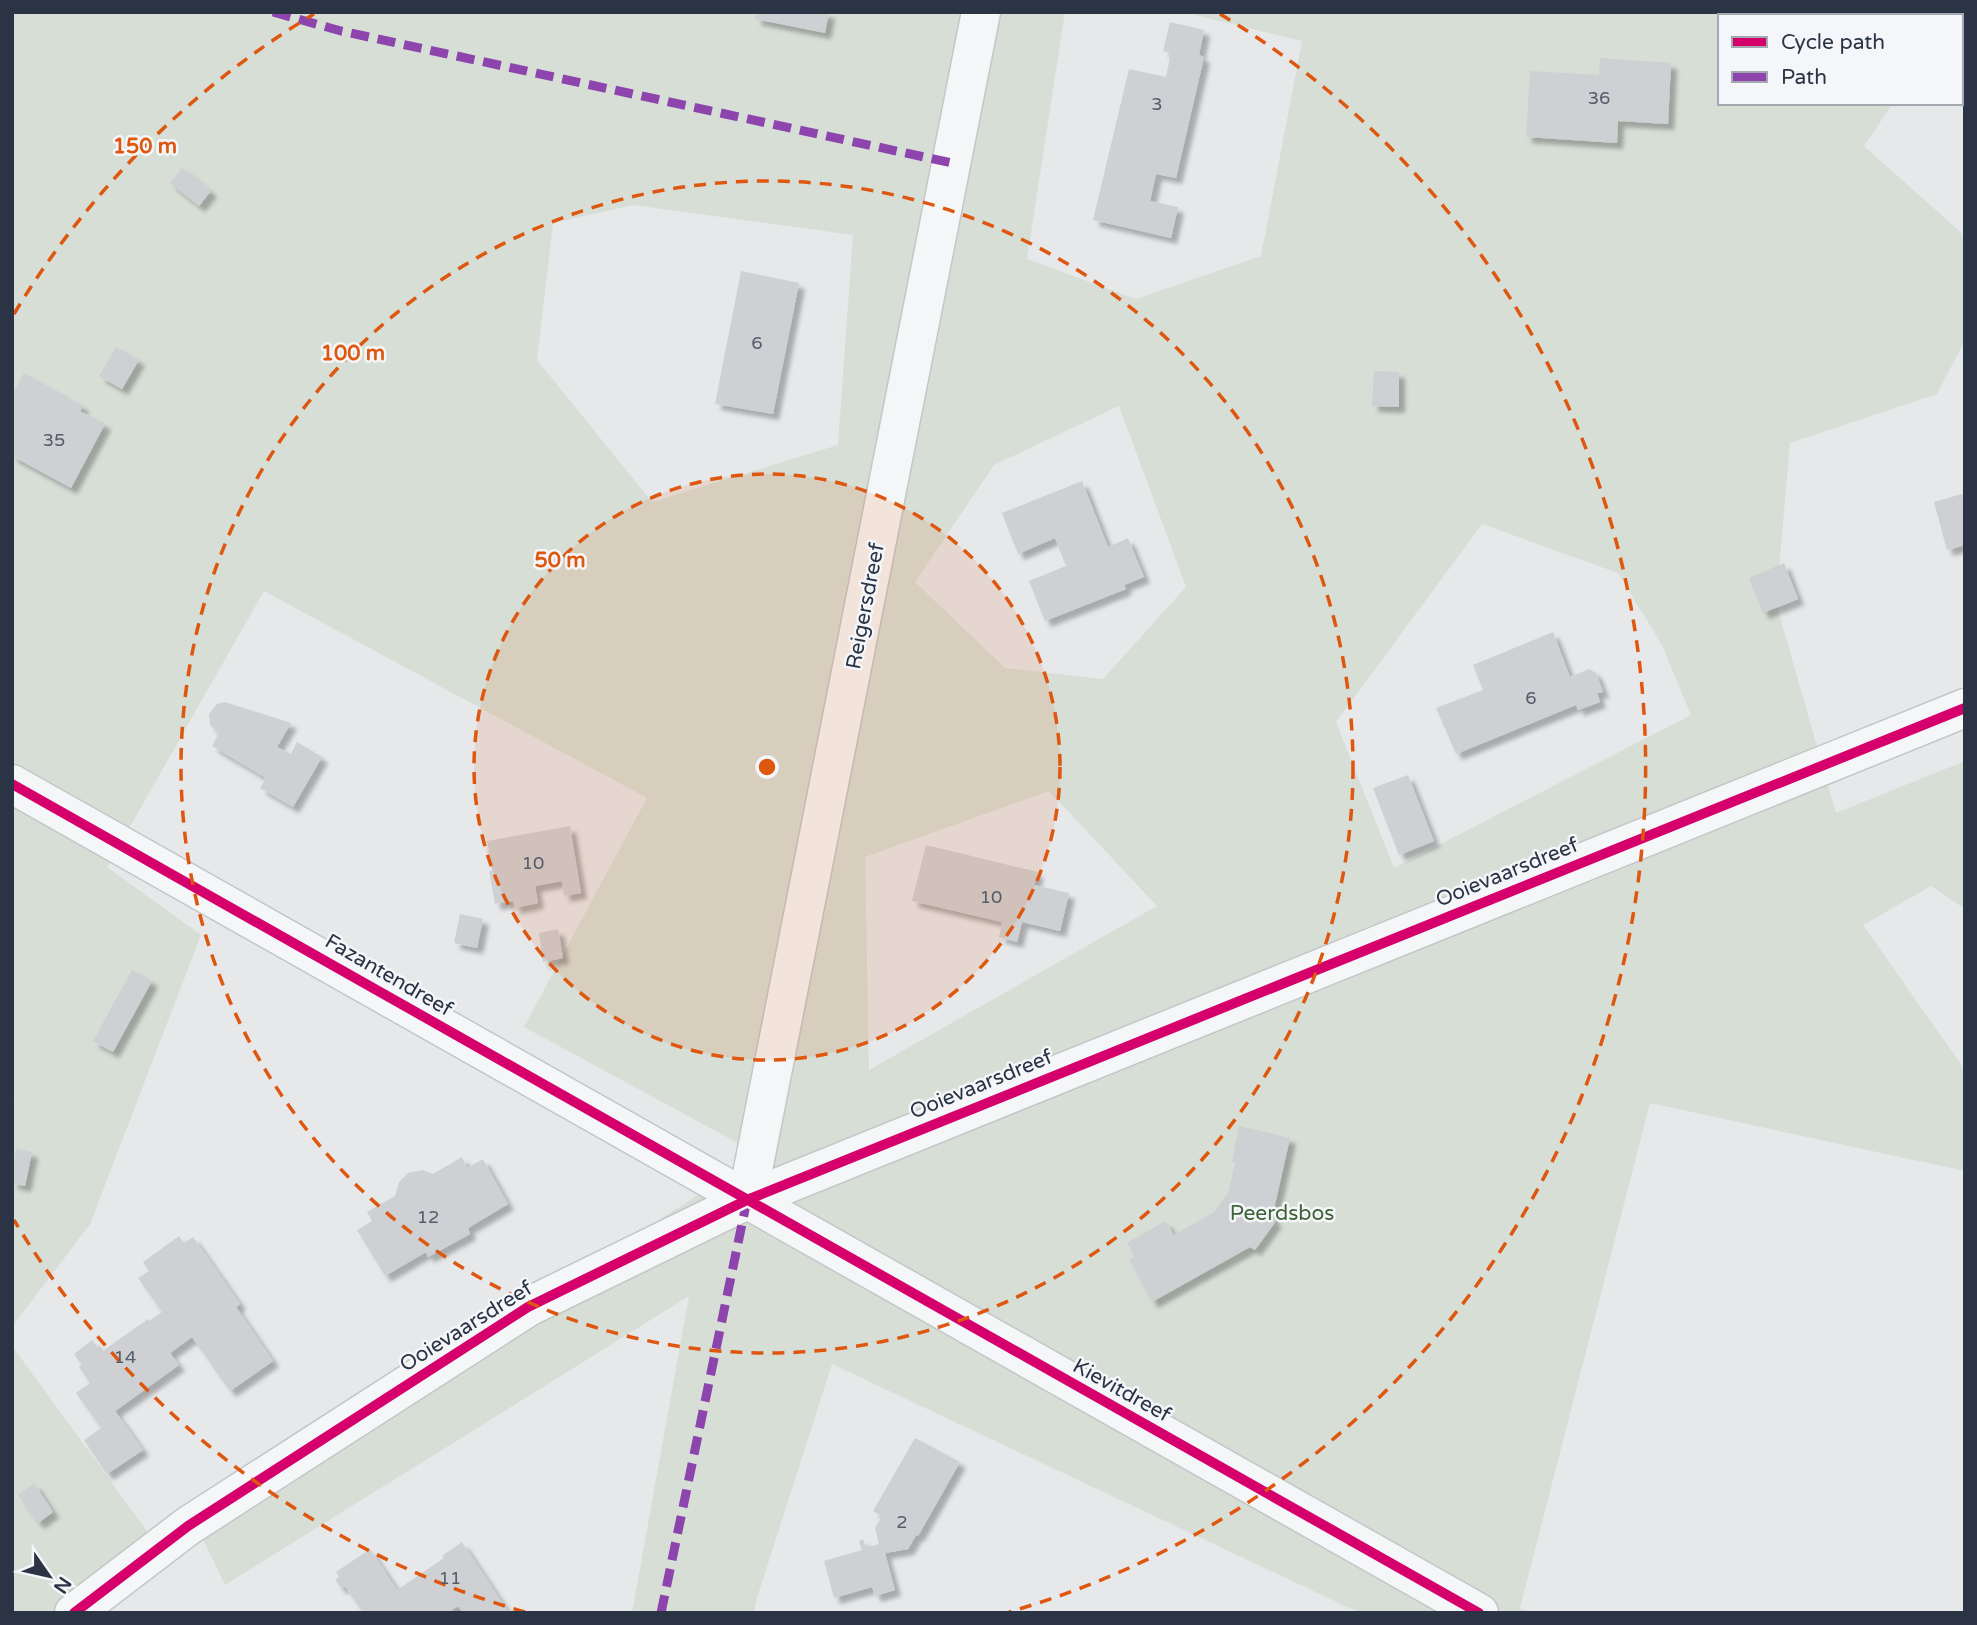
<svg xmlns="http://www.w3.org/2000/svg" width="1977" height="1625" font-family="'Varela Round',sans-serif">
<style>
.green{fill:#d6ded6;fill-rule:evenodd}
.building{fill:#ced0d3;filter:url(#shadow)}
.lines{fill:none;stroke-linecap:round;stroke-linejoin:round}
.minor-casing{stroke:#c4c6c8;stroke-width:41}
.minor{stroke:#f5f6f7;stroke-width:38}
.quiet{stroke:#8e44ad;stroke-width:9;stroke-dasharray:18 9;stroke-linecap:butt}
.cycleway-casing{stroke:#f4f6f9;stroke-width:15}
.cycleway{stroke:#d6006c;stroke-width:10}
.ring{fill:none;stroke:#df570f;stroke-width:3.5;stroke-dasharray:12 9}
.labels{text-anchor:middle;stroke-width:5;stroke-linejoin:round;paint-order:stroke}
.number-label{font-size:18px;fill:#545c69}
.street-label{font-size:21px;fill:#2b3445;stroke:#f4f6f9}
.park-label{font-size:21px;fill:#3f6138;stroke:#f4f6f9}
.centre{fill:#df570f;stroke:#f4f6f9;stroke-width:3.5}
.ring-label{font-size:21px;text-anchor:middle;font-weight:bold;fill:#df570f;stroke:#f4f6f9;stroke-width:5;stroke-linejoin:round;paint-order:stroke}
</style>
<defs>
<filter id="shadow"><feDropShadow dx="6" dy="6" stdDeviation="2" flood-color="#0004"/></filter>
</defs>
<rect width="100%" height="100%" fill="#e6e8ea"/>
<!-- green -->
<g class="green">
<path d="M12 12H1065L1027 259 1136 299 1261 256 1302 41 1183 12H1965V91L1961 89V16H1720V103H1893L1864 146 1965 236V340L1937 394 1790 443 1776 603 1836 813 1965 761V909L1931 886 1863 925 1965 1070V1171L1650 1103 1520 1608 1531 1613H1360L832 1364 756 1601 754 1613H632L689 1296 225 1585 194 1520 760 1155 524 1027 647 798 264 591 107 867 201 935 90 1224 12 1327V1107L15 1102 12 1096ZM633 205 853 235 838 445 652 502 537 360 553 223ZM1119 406 1186 587 1103 679 1005 668 915 582 994 465ZM1482 524 1618 573 1662 645 1691 715 1394 868 1336 722ZM1049 791 1157 906 869 1070 865 857Z"/>
<path d="M12 1346 157 1545 61 1613H12Z"/>
</g>
<!-- building -->
<g class="building">
<path d="M757 12H829L825 33 755 19Z"/>
<path d="M1170 22 1204 30 1199 55 1204 57 1176 178 1156 174 1150 201 1178 207 1171 238 1093 220 1129 69 1166 77 1171 53 1163 51Z"/>
<path d="M1600 58 1671 63 1668 124 1618 121 1617 143 1526 137 1530 71 1599 75Z"/>
<path d="M182 168 211 191 199 206 170 183Z"/>
<path d="M741 271 799 283 773 414 715 404Z"/>
<path d="M116 347 139 360 122 389 99 376Z"/>
<path d="M1374 371 1399 372V407L1372 406Z"/>
<path d="M24 373 83 406 80 411 105 424 71 488 12 456V395Z"/>
<path d="M1082 481 1108 547 1128 538 1144 577 1124 585 1126 589 1045 621 1029 581 1066 566 1055 538 1018 554 1002 513Z"/>
<path d="M1965 493V545L1947 550 1934 502Z"/>
<path d="M1784 563 1798 599 1763 613 1749 578Z"/>
<path d="M1553 632 1570 677 1589 669 1596 673 1603 692 1597 693 1600 702 1578 710 1576 705 1456 754 1436 708 1483 690 1473 665Z"/>
<path d="M225 702 291 723 277 747 291 754 297 742 322 757 293 807 260 788 266 778 212 746 219 733 210 725 209 714 217 704Z"/>
<path d="M1408 775 1434 841 1399 855 1373 788Z"/>
<path d="M570 826 581 893 564 896 562 881 535 886 538 903 515 908 513 901 495 904 489 871H492L487 841Z"/>
<path d="M926 845 1038 872 1034 885 1069 893 1060 931 1022 922 1017 942 999 937 1002 922 912 901Z"/>
<path d="M460 914 483 919 477 948 454 943Z"/>
<path d="M558 929 563 958 543 962 539 933Z"/>
<path d="M132 970 152 981 113 1052 93 1041Z"/>
<path d="M1239 1126 1290 1138 1272 1218 1276 1221 1255 1250 1250 1247 1152 1302 1129 1259 1135 1256 1127 1243 1165 1221 1174 1235 1214 1212 1229 1191 1235 1162H1232Z"/>
<path d="M16 1149 32 1152 25 1186 12 1183Z"/>
<path d="M462 1157 467 1168 483 1159 508 1204 468 1228 470 1234 428 1257 426 1252 385 1276 357 1230 372 1221 367 1212 395 1196 399 1182 408 1173 423 1170 433 1174Z"/>
<path d="M179 1236 184 1243 193 1237 240 1304 236 1307 273 1361 230 1391 192 1337 170 1353 179 1365 115 1411 143 1450 107 1474 84 1440 101 1428 76 1393 90 1383 79 1367 82 1365 74 1354 92 1340 101 1352 148 1319 149 1321 162 1312 138 1278 149 1271 143 1262Z"/>
<path d="M915 1438 960 1462 918 1536 916 1535 908 1549 885 1553 895 1590 875 1596 872 1587 834 1598 824 1561 862 1550 859 1541 863 1539 866 1548 879 1544 875 1528 882 1516 873 1511Z"/>
<path d="M34 1483 53 1512 38 1523 18 1495Z"/>
<path d="M462 1542 509 1613H463L458 1606 448 1613H363L345 1586 341 1588 335 1580 339 1577 336 1572 370 1549 397 1590 444 1558 442 1556Z"/>
</g>
<g class="lines">
<!-- minor casing -->
<g class="minor-casing">
<g id="minor">
<path d="M12 784 1479 1613"/>
<path d="M747 1200 981 12"/>
<path d="M74 1613 188 1526 528 1307 747 1200 1965 708"/>
</g>
</g>
<!-- minor -->
<use href="#minor" class="minor"/>
<!-- quiet -->
<g class="quiet">
<path d="M273 12 341 31 952 163"/>
<path d="M661 1613 747 1200"/>
</g>
<!-- cycleway casing -->
<g class="cycleway-casing">
<g id="cycleway">
<path d="M12 784 1479 1613"/>
<path d="M74 1613 188 1526 528 1307 747 1200 1965 708"/>
</g>
</g>
<!-- cycleway -->
<use href="#cycleway" class="cycleway"/>
</g>
<!-- distance rings -->
<circle cx="767" cy="767" r="293" fill="#df570f" fill-opacity=".12"/>
<g class="ring">
<circle cx="767" cy="767" r="293"/>
<circle cx="767" cy="767" r="586"/>
<path d="M525 1612A879 879 0 0 1 14 1220M14 314A879 879 0 0 1 314 14M1220 14A879 879 0 0 1 1009 1612"/>
</g>
<g class="labels">
<!-- number labels -->
<g class="number-label">
<text x="1599" y="104">36</text>
<text x="1157" y="110">3</text>
<text x="757" y="349">6</text>
<text x="54" y="446">35</text>
<text x="1531" y="704">6</text>
<text x="533" y="869">10</text>
<text x="991" y="903">10</text>
<text x="428" y="1223">12</text>
<text x="125" y="1363">14</text>
<text x="902" y="1528">2</text>
<text x="450" y="1584">11</text>
</g>
<!-- street labels -->
<g class="street-label">
<text transform="translate(865 606) rotate(-79)" y="7">Reigersdreef</text>
<text transform="translate(1507 872) rotate(-22)" y="7">Ooievaarsdreef</text>
<text transform="translate(389 975) rotate(30)" y="7">Fazantendreef</text>
<text transform="translate(981 1084) rotate(-22)" y="7">Ooievaarsdreef</text>
<text transform="translate(466 1326) rotate(-32)" y="7">Ooievaarsdreef</text>
<text transform="translate(1122 1390) rotate(29)" y="7">Kievitdreef</text>
</g>
<!-- park labels -->
<g class="park-label">
<text x="1282" y="1220">Peerdsbos</text>
</g>
</g>
<circle cx="767" cy="767" r="10" class="centre"/>
<g class="ring-label">
<text x="145" y="153">150 m</text>
<text x="353" y="360">100 m</text>
<text x="560" y="567">50 m</text>
</g>
<!-- border -->
<rect width="1977" height="1625" fill="none" stroke="#2b3445" stroke-width="28"/>
<!-- legend -->
<rect x="1718" y="14" width="245" height="91" fill="#f4f6f9" stroke="#a4a8b1" stroke-width="2"/>
<rect x="1732" y="37" width="35" height="10" fill="#d6006c" stroke="#a4a8b1" stroke-width="2"/>
<text x="1781" y="49" font-size="21" fill="#2b3445">Cycle path</text>
<rect x="1732" y="72" width="35" height="10" fill="#8e44ad" stroke="#a4a8b1" stroke-width="2"/>
<text x="1781" y="84" font-size="21" fill="#2b3445">Path</text>
<!-- north arrow -->
<g transform="translate(49 1576) rotate(124)" stroke="#f4f6f9" stroke-width="5" paint-order="stroke">
<path d="M0-5L12 26L0 18L-12 26Z" fill="#2b3445"/>
<text y="-10" font-size="19" font-weight="bold" text-anchor="middle" fill="#2b3445">N</text>
</g>
</svg>
